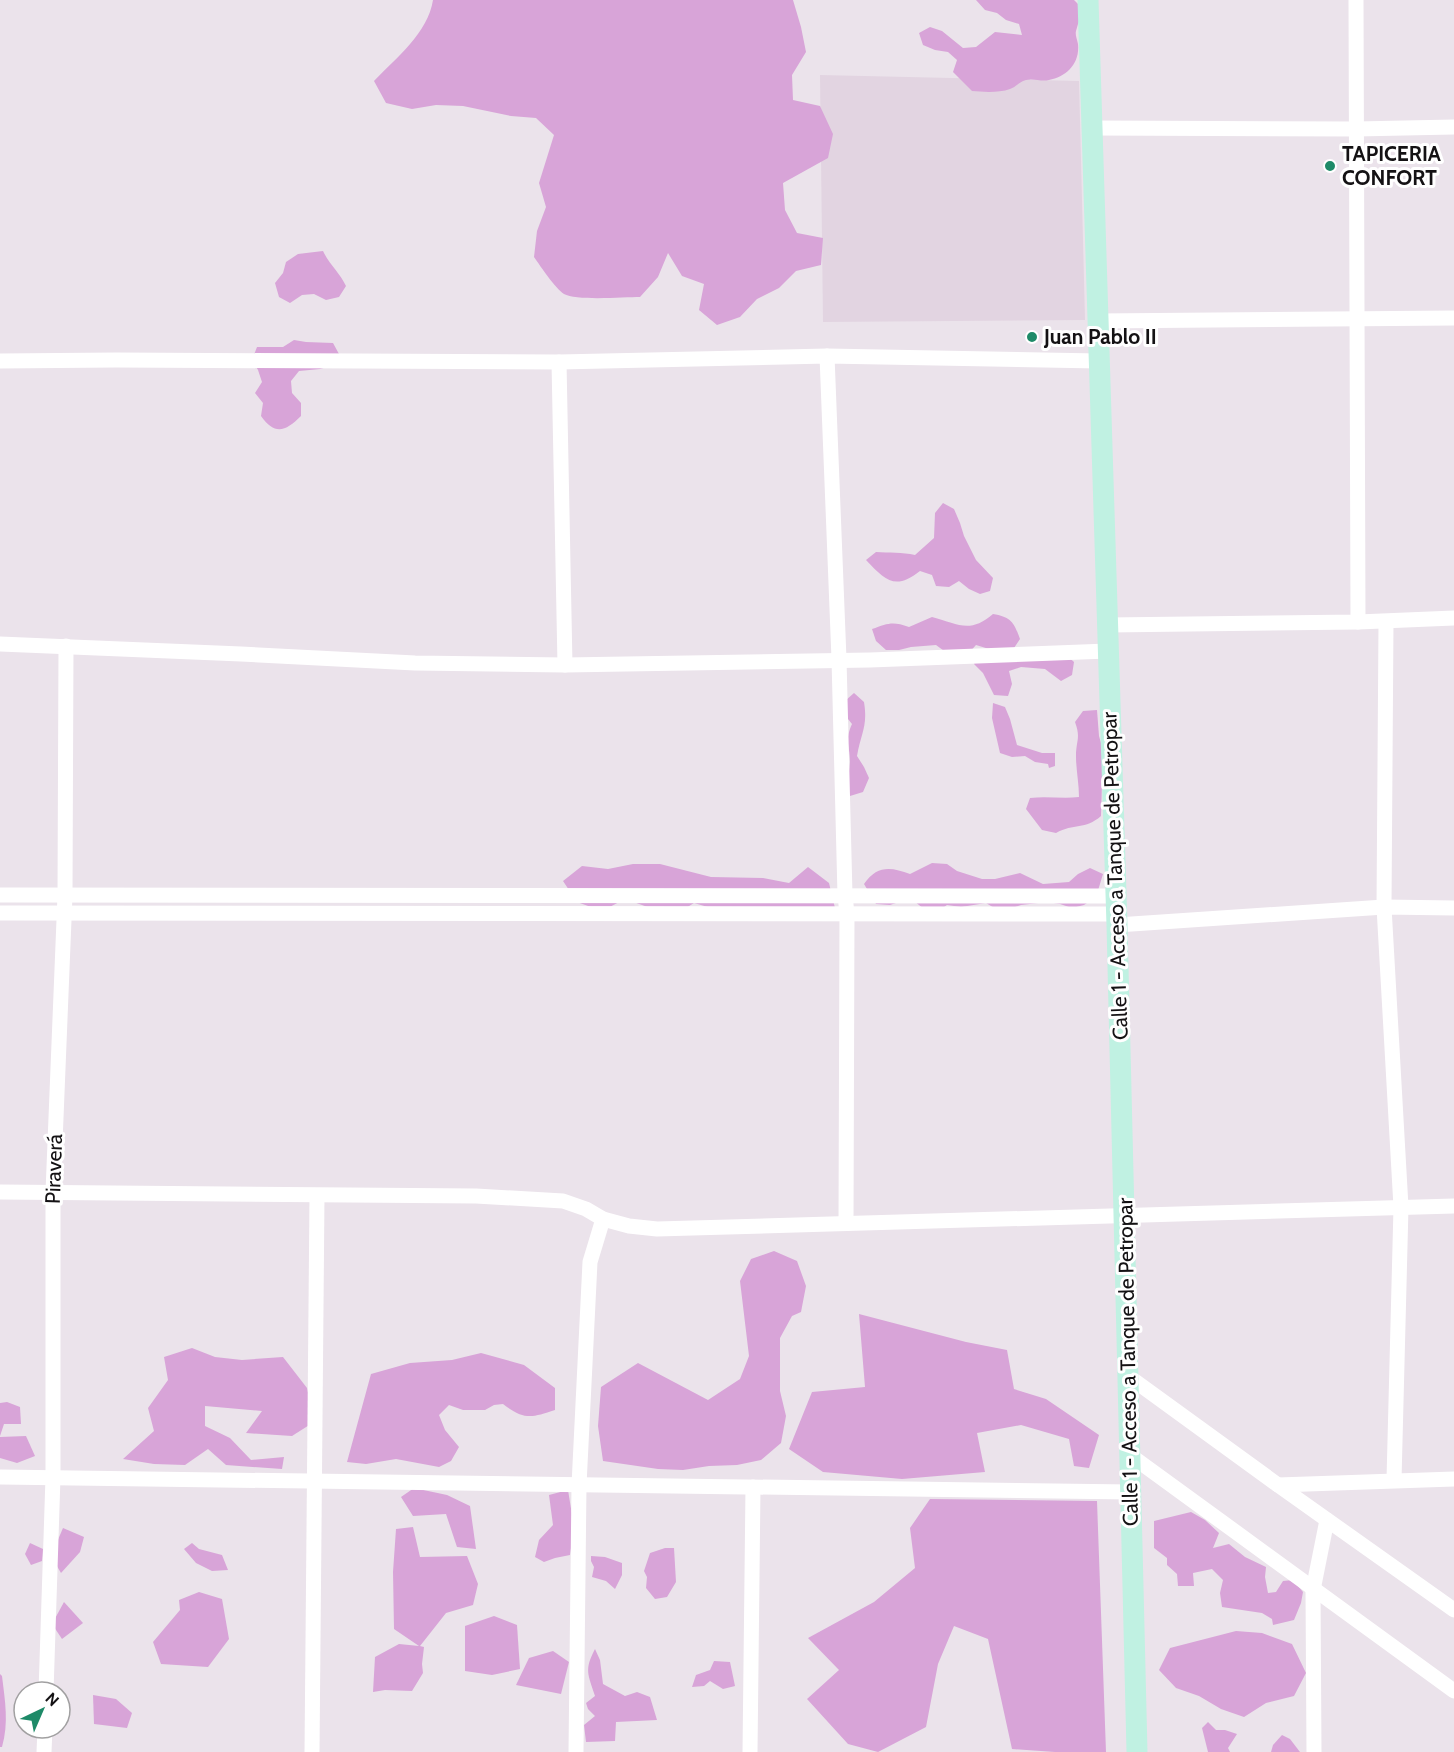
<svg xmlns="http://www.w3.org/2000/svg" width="1454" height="1752" font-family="Cabin,sans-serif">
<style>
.built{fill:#e2d4e1}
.forest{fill:#d8a4d8}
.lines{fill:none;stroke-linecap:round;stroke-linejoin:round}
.street{stroke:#fff;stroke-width:15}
.secondary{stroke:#c0f1e2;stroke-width:21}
.poi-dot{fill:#1e8a68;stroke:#fff;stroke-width:2}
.labels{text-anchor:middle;stroke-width:6;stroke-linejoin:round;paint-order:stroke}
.poi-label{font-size:21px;font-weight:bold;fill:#141214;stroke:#fff;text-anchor:start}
.street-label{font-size:21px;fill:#141214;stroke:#fff}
</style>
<rect width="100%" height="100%" fill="#ebe3eb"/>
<!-- built -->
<path class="built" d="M820 75 1079 81 1085 320 823 322Z"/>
<!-- forest -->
<g class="forest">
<path d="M433 0H793L801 27 806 52 792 75 793 100 820 106 833 134 828 158 783 183 785 210 797 233 823 238 821 265 796 271 779 288 757 299 740 317 717 325 699 310 704 284 682 276 668 253 658 277 640 297C624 297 576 301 564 294 555 288 541 267 534 257L537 231 546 207 539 183 554 135 536 118 511 116 463 106 436 105 412 109 386 103 374 81C396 58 428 33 433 0Z"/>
<path d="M976 0H1074L1082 8C1081 16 1078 23 1076 31 1075 35 1077 39 1078 44 1080 64 1066 77 1049 80 1041 82 1034 78 1026 80 1019 82 1016 87 1010 89 999 93 983 92 972 91L953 72 957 60 948 52 935 50 923 45 919 33 930 27 942 31 963 48 976 47 995 32 1022 35 1019 24 1006 20 997 13 985 10Z"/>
<path d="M323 251C329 264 340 273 346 286L339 297 326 300 314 294 302 295 290 303 279 297 275 283 283 273 286 262 298 254Z"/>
<path d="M294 340 306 342 333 343 339 354 331 366 320 369 299 371 291 381 292 393 301 403V416C286 431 275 436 261 416L263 403 255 393 262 382 258 370 252 360 257 347H283Z"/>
<path d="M943 503 954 509 960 523 964 536 976 560 993 578 990 591 980 594 969 589 959 581 949 587 936 586 932 575 920 571C895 591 885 580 866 560L876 552C889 553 902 552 915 555L934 538 935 513Z"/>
<path d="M993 614C1011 617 1014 622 1020 639L1014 648 1065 654 1074 662 1072 675 1061 681 1045 669 1021 667 1009 671 1012 684 1008 696 994 695 983 673 974 664 979 653 989 649 976 645 967 655 955 659 936 645 911 647 899 650H886L876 641 872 629C888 623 893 621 909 627L932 617C958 624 970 634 993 614Z"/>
<path d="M854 693 864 702C868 726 861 733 857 756L864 767 869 778 863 792 850 796C846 784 849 775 850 762 850 745 844 742 852 724L844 714 845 701Z"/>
<path d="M993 703 1005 707 1010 719 1017 745 1042 753H1055V766L1049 768 1048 764 1035 762 1025 756 1012 757 1000 753 992 718Z"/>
<path d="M1097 710 1099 736 1103 750 1101 816C1085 830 1074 823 1056 833L1042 830 1026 809 1030 798C1047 796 1063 799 1079 797 1079 783 1076 770 1076 756 1076 741 1081 738 1075 722L1083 711Z"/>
<path d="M932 863 947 864 957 871 982 879H995L1020 873 1043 884 1069 882 1078 874 1090 868 1103 874 1096 897 1084 905 1072 908 1060 904 1047 902 1021 905 1009 909H996L986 903 961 907 947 905 937 912 924 909 914 901H902L890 905 876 904 864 884C877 865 891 867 910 874Z"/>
<path d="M633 864H660L711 877 763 878 789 883 808 867 829 883 835 908 718 910 694 903 673 916 625 899 602 911 577 902 563 881 582 866 608 869Z"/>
<path d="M774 1251 797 1261 806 1286 801 1312 792 1316 780 1338V1391L786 1416 781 1443 761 1460 737 1465 709 1466 683 1470 658 1469 603 1461 598 1426 601 1387 638 1363 708 1400 740 1379 749 1356 740 1281 751 1259Z"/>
<path d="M859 1314 966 1342 1007 1350 1014 1389 1046 1399 1099 1435 1089 1468 1074 1466 1069 1439 1021 1425 977 1433 985 1472 902 1479 823 1472 789 1449 812 1392 865 1387Z"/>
<path d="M192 1348 215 1357 242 1360 283 1357 307 1388 314 1422 292 1436 246 1433 262 1411 205 1406V1426L230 1438 251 1460 284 1457 282 1469 226 1465 208 1449 185 1465 154 1464 123 1459 154 1431 148 1408 168 1380 164 1357Z"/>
<path d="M481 1353 524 1365 555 1388V1410C531 1418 524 1420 503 1404L494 1405 485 1410H463L449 1405 439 1415 445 1430 459 1447 451 1461 439 1467 396 1459 366 1464 347 1462 371 1374 410 1363 452 1360Z"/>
<path d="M7 1402 20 1407 21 1424H4L0 1436V1403Z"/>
<path d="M26 1436 35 1456 17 1463 0 1458V1437Z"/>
<path d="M414 1488 447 1495 470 1506 476 1549 457 1547 446 1514 413 1516 401 1497Z"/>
<path d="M568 1490 574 1527 570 1555 555 1558 544 1562 535 1557 539 1540 553 1525 549 1495Z"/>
<path d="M930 1499 1097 1501 1106 1752H1055L1012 1749 988 1639 954 1626 938 1664 926 1727 878 1752 848 1744 807 1699 839 1670 808 1638 874 1602 915 1568 910 1528Z"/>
<path d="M1191 1512 1205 1520 1219 1533 1213 1548 1229 1544 1245 1557 1266 1567 1265 1577 1268 1593 1276 1592 1283 1581 1293 1580 1303 1592 1301 1603 1294 1620 1273 1625 1272 1619 1262 1613 1222 1607 1220 1593 1223 1580 1212 1569 1193 1573 1194 1586H1178L1177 1574 1167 1565V1558L1154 1548V1521Z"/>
<path d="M413 1527 420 1557 467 1556 478 1584 473 1605 446 1613 420 1646 424 1647 422 1664 423 1673 412 1691 385 1690 373 1692 375 1657 399 1644 419 1646 394 1629 393 1572 396 1529Z"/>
<path d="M63 1528 84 1537 80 1552 61 1573 51 1556Z"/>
<path d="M30 1543 43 1549 42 1561 31 1565 25 1554Z"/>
<path d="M192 1543 199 1549 222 1555 228 1570 212 1571 196 1563 184 1549Z"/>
<path d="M665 1548H674L676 1582 667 1597 655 1599 646 1588 647 1577 644 1571 650 1553Z"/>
<path d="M591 1556 605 1557 622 1563V1575L615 1589 606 1581 592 1577 594 1567 591 1561Z"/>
<path d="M199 1592 222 1599 229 1639 208 1667 161 1664 153 1642 180 1610 179 1600Z"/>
<path d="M64 1602 83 1623 62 1639 52 1624Z"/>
<path d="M494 1616 517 1625 520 1669 492 1675 465 1671V1626Z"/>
<path d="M1236 1631 1262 1633 1292 1644 1306 1673 1294 1696 1266 1703 1244 1717 1221 1709 1199 1696 1176 1688 1159 1670 1170 1648Z"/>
<path d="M595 1649 600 1660 603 1684 625 1696 637 1692 650 1697 657 1720 616 1722 615 1741 586 1742 584 1725 595 1716 588 1709 586 1703 595 1696C588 1674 584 1670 595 1649Z"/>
<path d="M553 1651 569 1662 561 1694 516 1685 529 1658Z"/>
<path d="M714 1661 730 1662 735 1686 723 1689 710 1681 704 1686 692 1687 696 1675 710 1670Z"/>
<path d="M0 1674 2 1676C5 1701 9 1723 2 1747H0Z"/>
<path d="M93 1695 116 1699 132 1713 127 1728 94 1724Z"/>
<path d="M1208 1722 1216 1730H1225L1237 1734 1228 1748 1230 1752H1208L1202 1728Z"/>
<path d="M1282 1735 1290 1739 1300 1752H1271L1273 1745Z"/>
</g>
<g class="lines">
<!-- street -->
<g class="street">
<path d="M1356 0 1358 622"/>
<path d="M1092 128 1356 129 1454 127"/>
<path d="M1098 321 1454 318"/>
<path d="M827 356 839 659 845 895 847 914 846 1223"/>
<path d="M0 361 116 360 559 362 827 356 1099 361"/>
<path d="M559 362 565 665"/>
<path d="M1386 622 1384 907 1401 1207 1394 1480"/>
<path d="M1108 625 1358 622 1454 618"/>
<path d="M0 644 241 654 415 663 565 665 870 660 1108 651"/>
<path d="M0 895 1116 896"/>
<path d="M0 913 1117 914"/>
<path d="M1117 925 1384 907 1454 908"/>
<path d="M0 1192 476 1196 563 1201 586 1209 603 1219 629 1226 657 1229 1454 1206"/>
<path d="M1128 1376 1278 1485 1454 1610"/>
<path d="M1130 1455 1454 1691"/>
<path d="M0 1477 1131 1492"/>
<path d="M1278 1485 1454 1479"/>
<path d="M46 1692 53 1477V1192L65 895 66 646"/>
<path d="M44 1752 45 1728"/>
<path d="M312 1752 317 1196"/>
<path d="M576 1752 579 1485 590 1262 603 1219"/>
<path d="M750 1752 753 1487"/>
<path d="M1314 1752 1313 1590 1327 1520"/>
</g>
<!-- secondary -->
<path class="secondary" d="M1088 0 1117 925 1137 1752"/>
</g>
<!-- markers -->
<g class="poi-dot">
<circle cx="1330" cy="166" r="6"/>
<circle cx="1032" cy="337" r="6"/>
</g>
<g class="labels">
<!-- poi labels -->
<g class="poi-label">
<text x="1342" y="161">TAPICERIA<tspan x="1342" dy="24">CONFORT</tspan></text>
<text x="1044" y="344">Juan Pablo II</text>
</g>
<!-- street labels -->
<g class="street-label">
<text transform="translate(1115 876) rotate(-92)" y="7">Calle 1 - Acceso a Tanque de Petropar</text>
<text transform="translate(54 1169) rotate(-88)" y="7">Piraverá</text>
<text transform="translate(1128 1362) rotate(-91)" y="7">Calle 1 - Acceso a Tanque de Petropar</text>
</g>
</g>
<!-- north arrow -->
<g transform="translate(42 1710) rotate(44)"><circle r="28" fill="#ffffff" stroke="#a1a0a1" stroke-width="1.5"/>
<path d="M0-4.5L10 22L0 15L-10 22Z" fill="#1e8a68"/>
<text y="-9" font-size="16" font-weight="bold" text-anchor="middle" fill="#141214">N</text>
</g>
</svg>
